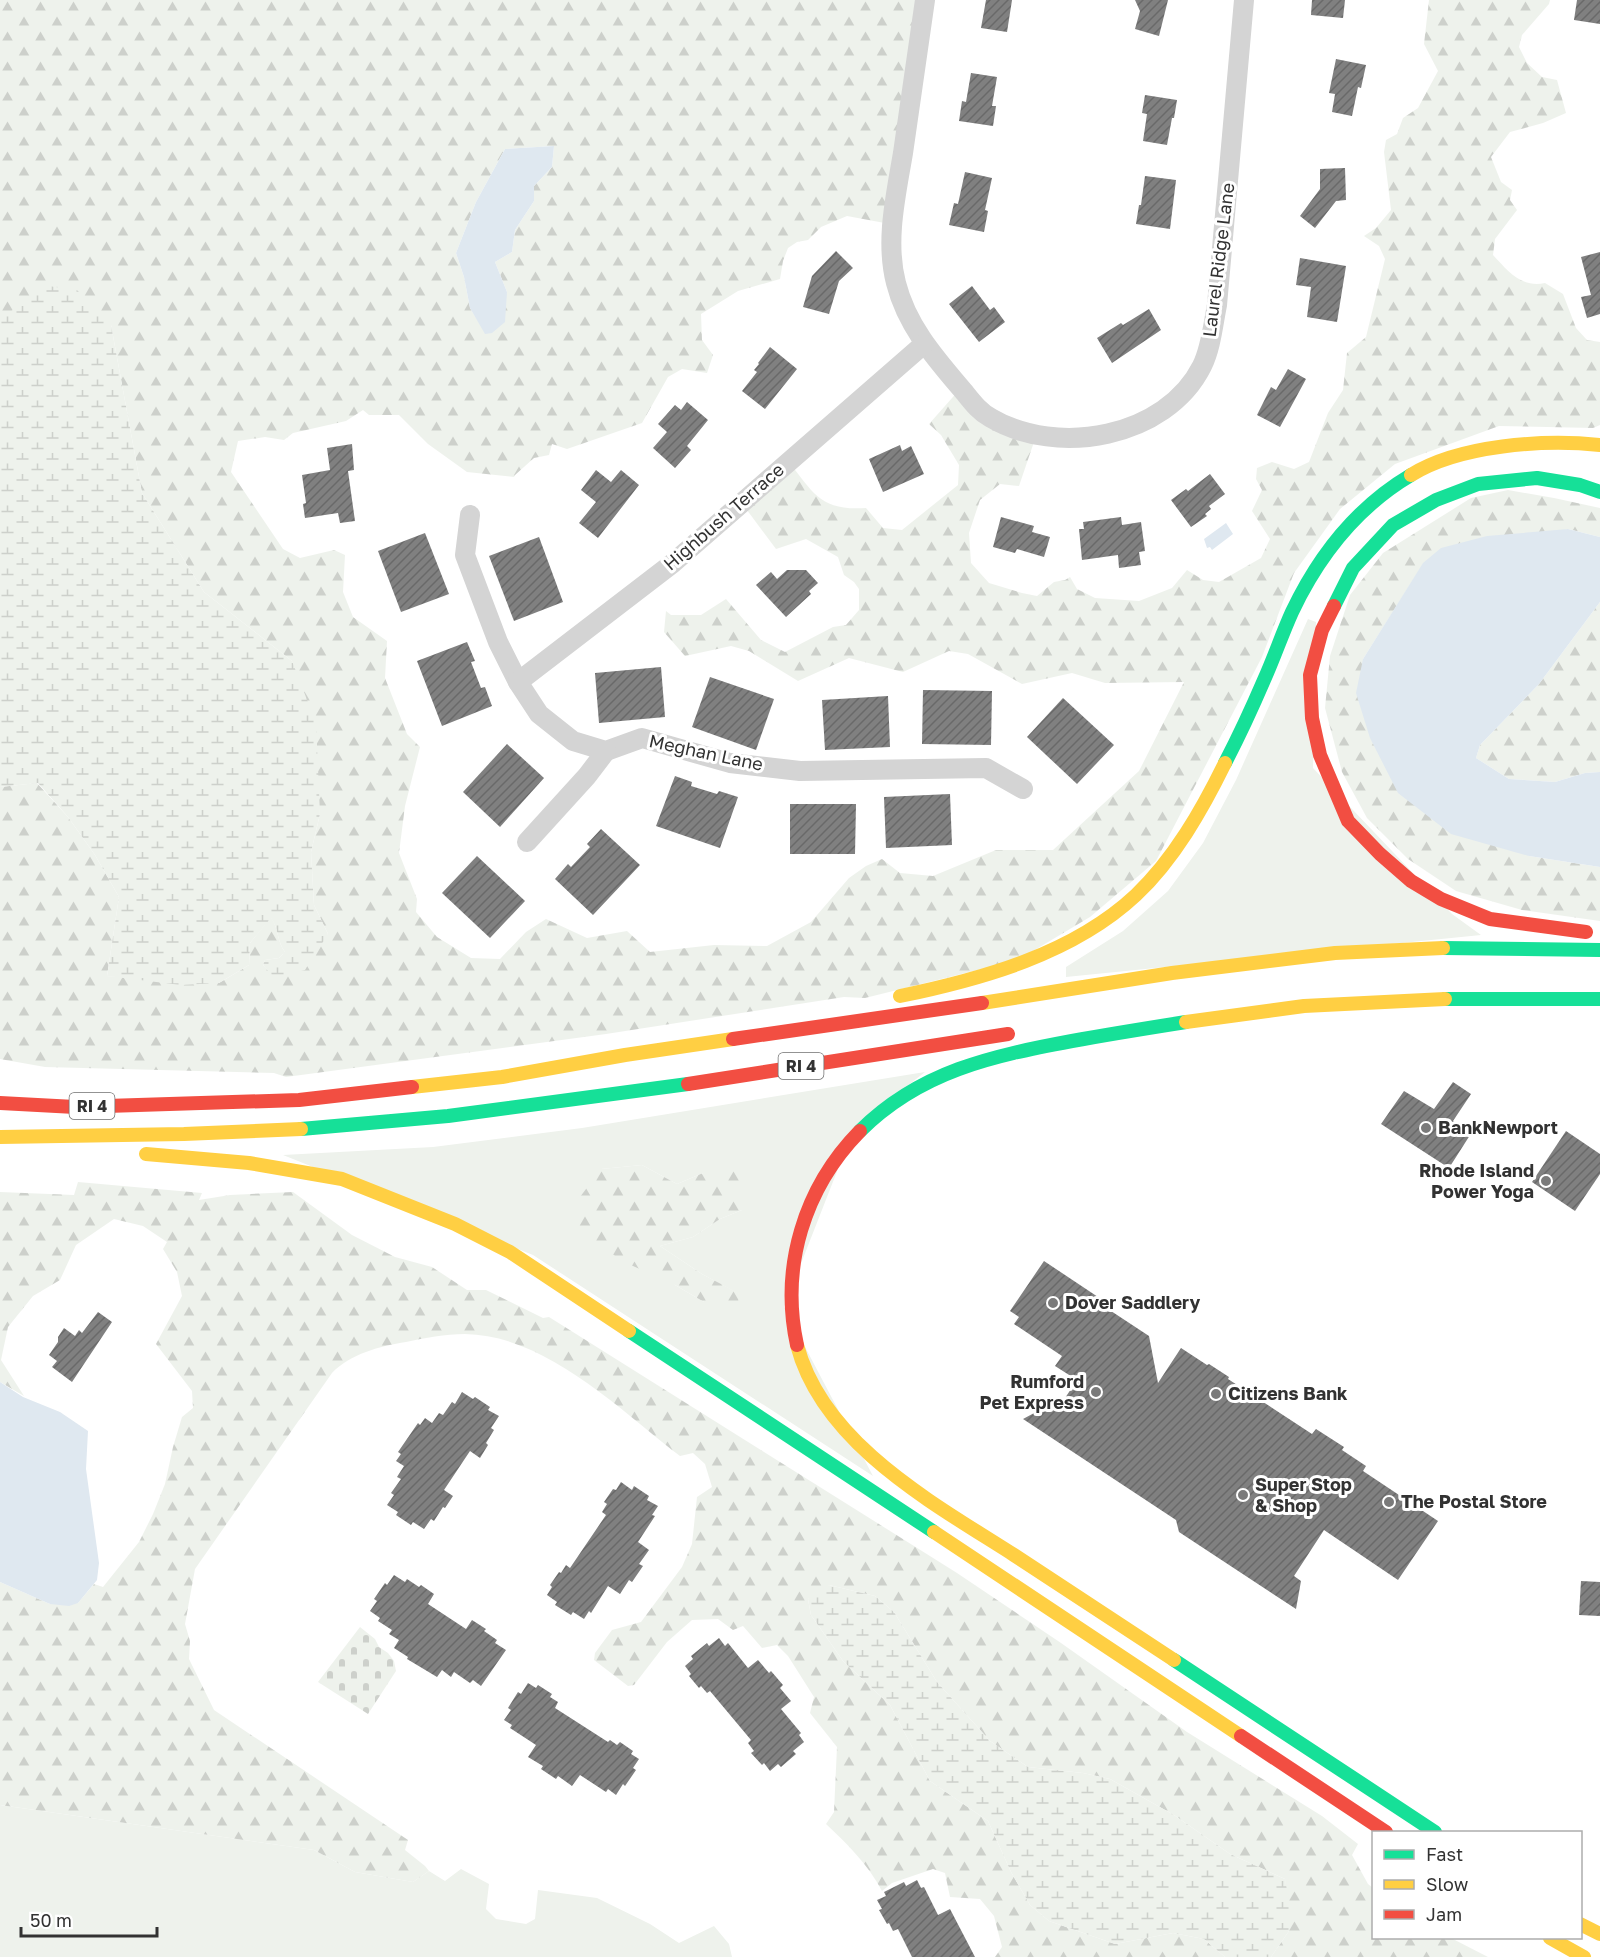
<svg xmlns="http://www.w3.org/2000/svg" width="1600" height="1957" font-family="'Golos Text',sans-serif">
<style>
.grass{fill:#eef2ec;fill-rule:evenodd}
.forest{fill:url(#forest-firs);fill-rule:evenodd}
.wetland{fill:url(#wetland-marsh)}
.cemetery{fill:url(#cemetery-stones)}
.water{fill:#dfe8f0}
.building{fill:url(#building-hatch)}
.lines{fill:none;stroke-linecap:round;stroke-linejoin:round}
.street{stroke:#d4d4d4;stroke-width:20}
.fast{stroke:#16e098;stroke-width:14}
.slow{stroke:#ffcf43;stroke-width:14}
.jam{stroke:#f24e42;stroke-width:14}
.poi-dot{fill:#7a7a7a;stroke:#fff;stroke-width:2}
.labels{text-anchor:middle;stroke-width:6;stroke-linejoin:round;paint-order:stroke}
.shield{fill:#fff;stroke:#707070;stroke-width:1.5}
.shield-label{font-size:16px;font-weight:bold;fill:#323232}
.street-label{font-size:18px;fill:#323232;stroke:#fff}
.poi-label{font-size:18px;font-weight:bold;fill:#323232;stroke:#fff;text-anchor:start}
</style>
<defs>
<pattern id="forest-firs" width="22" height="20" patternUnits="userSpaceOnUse" patternTransform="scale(1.5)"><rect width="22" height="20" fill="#eef2ec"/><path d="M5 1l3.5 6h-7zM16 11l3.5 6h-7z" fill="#cdd0cb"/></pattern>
<pattern id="wetland-marsh" width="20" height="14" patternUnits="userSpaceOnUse" patternTransform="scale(1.5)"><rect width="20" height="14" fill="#eef2ec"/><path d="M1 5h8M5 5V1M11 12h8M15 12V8" fill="none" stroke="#cdd0cb"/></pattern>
<pattern id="cemetery-stones" width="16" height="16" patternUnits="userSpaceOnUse" patternTransform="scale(1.5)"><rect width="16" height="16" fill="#eef2ec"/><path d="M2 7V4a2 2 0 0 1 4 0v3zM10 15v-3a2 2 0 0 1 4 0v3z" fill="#cdd0cb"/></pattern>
<pattern id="building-hatch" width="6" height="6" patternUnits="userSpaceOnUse" patternTransform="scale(1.5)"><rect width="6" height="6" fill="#808080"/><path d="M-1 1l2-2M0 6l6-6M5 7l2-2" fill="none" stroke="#696969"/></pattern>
</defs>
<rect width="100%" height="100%" fill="#fff"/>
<!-- grass -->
<g class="grass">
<path d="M1308 619 1316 622 1313 768 1452 914 1481 935 1066 977V967L1123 931 1168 891 1203 843 1236 780Z"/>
<path d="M925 1072 854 1128 784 1307 873 1476 533 1255 283 1155 433 1147 582 1128ZM642 1165 677 1184 703 1173 742 1210 720 1219 693 1237 660 1246 702 1274 739 1294 704 1302 675 1285 601 1169Z"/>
<path d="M0 1805 314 1850 355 1872 413 1882 429 1871 445 1881 461 1869 489 1884 486 1909 496 1919 526 1924 535 1919 538 1890 597 1898 650 1924 679 1943 714 1926 729 1944 732 1957H0Z"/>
</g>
<!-- forest -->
<g class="forest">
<path d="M0 0H928L890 224 847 216 821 227 808 240 797 242 788 248 783 261 780 279 738 291 701 314 702 340 713 355 707 373 682 369 668 377 642 423 567 449 552 444 549 455 534 458 515 475 514 477 467 472 428 444 399 415H369L363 410 346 421 293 433 284 440 265 437 238 441 231 472 283 549 300 558 334 550 345 555 343 592 353 617 387 641 385 678 407 734 420 747 405 806 399 853 417 899 416 912 437 937 471 958 500 959 526 932 546 919 587 938 627 931 650 952 714 945 767 946 811 922 849 878 866 866 882 859 900 873 933 876 996 850H1053L1139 771 1184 682 1105 683 1072 673 1022 684 968 654 949 651 903 672 849 658 798 681 749 651 731 646 685 656 664 632 666 611 671 615H701L726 599 761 640 785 652 833 627 846 625 859 610V589L854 582 844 575 838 557 806 539 776 549 741 502 789 462C814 494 821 511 866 508L883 528 902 530 958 485 959 465 941 435 929 424 960 389 1036 436 1019 486 1000 484 980 500 969 533 971 563 989 583 1022 593 1037 596 1054 582 1065 580 1070 577 1077 589 1095 598 1139 601 1172 588 1187 570 1203 580 1219 582 1261 558 1270 539 1252 511 1262 490 1256 479 1257 468 1272 462 1294 469 1309 462 1328 413 1343 390 1347 353 1366 337 1385 259 1379 246 1364 236 1376 228 1391 210 1384 152 1386 140 1397 134 1403 118 1418 108 1438 71 1424 44 1429 0H1550L1549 4 1522 35 1519 47 1527 63 1542 77 1557 80 1566 113 1543 123 1510 132 1491 157 1501 182 1512 190 1510 200 1517 210 1495 239 1493 255C1508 271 1521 288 1545 283L1563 294 1576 328 1587 340 1600 342V425L1593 428 1499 426 1395 464 1340 509 1294 573 1262 657 1156 861 1090 917 1018 960 865 998 844 997 606 1034 286 1077 274 1073 45 1067 0 1059V787L37 783 68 817 95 855 119 897 107 976 219 983 249 965 250 943 271 917C279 929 277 942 285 952L279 958 265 960 263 965 270 972 328 934 314 905 311 852 320 814 292 661 204 592 142 493 111 325 0 319ZM554 146 552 167 534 186V201L515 230 512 252 495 262 507 292 485 332 470 308 464 277 456 253 476 202 505 149Z"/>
<path d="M1508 490 1554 498 1600 508V537L1568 529 1423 564 1363 659 1529 856 1600 867V921L1522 910 1456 891 1408 859 1367 818 1342 772 1325 708 1330 656 1350 595 1383 553 1471 498Z"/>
<path d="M1600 602V772L1585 773 1555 782 1509 779 1476 758 1480 745 1539 684Z"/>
<path d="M642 1165 677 1184 703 1173 743 1168 742 1210 720 1219 693 1237 660 1246 702 1274 740 1294 737 1307 704 1302 675 1285 622 1261 578 1229 577 1201 601 1169Z"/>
<path d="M78 1182 202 1193 199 1200 230 1195 293 1192 352 1235 395 1257 432 1267 467 1290H486L543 1318 549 1317 957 1573 1061 1643 1187 1732 1322 1816 1358 1844 1352 1855 1368 1884 1373 1888 1374 1938H1451L1488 1957H1271L1289 1931 1285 1879 1230 1854 1174 1815 1110 1779 1083 1773 1028 1767 990 1741 937 1682 894 1612 875 1596 829 1585 808 1599 811 1615 843 1661 890 1705 930 1781 988 1821 1011 1872 1030 1905 1049 1921 1115 1944 1173 1933 1204 1939 1225 1957H995L1002 1947 994 1916 980 1899 950 1897 945 1873 933 1869 892 1883 882 1891C868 1864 847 1844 826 1824L834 1812 837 1747 810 1713 814 1697 788 1656 777 1645 762 1648 743 1626 733 1630 718 1619 692 1620 667 1642 634 1685 628 1686 594 1660 595 1653 612 1630 641 1622 682 1567 692 1544 697 1497 712 1487 705 1464 693 1453 680 1456C619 1409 545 1335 465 1334 445 1334 425 1338 406 1342 380 1346 350 1354 332 1373L195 1569 185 1624 190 1641 189 1659 214 1710 408 1840 405 1850 425 1866 429 1871 413 1882 355 1872 314 1850 0 1805V1582L50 1604 78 1603 94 1584 103 1587 139 1542 153 1514 165 1484 173 1447 182 1417 193 1408 192 1391 156 1344 182 1296 177 1272 163 1249 167 1242 143 1226 114 1219 76 1245 60 1280 33 1296 8 1327 1 1360 24 1396 0 1382V1192L74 1195Z"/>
</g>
<!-- wetland -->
<g class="wetland">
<path d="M48 286 77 290 111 325 142 493 204 592 292 661 316 723 320 814 311 852 314 905 328 934 305 970 274 978 263 965 265 960 279 958 285 952C277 942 279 929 271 918L250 943 249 965 219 983 181 985 107 976 119 897 95 855 68 817 38 783 0 787V319Z"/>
<path d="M829 1585 875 1596 894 1612 937 1682 990 1741 1028 1767 1083 1773 1110 1779 1174 1815 1230 1854 1285 1879 1290 1908 1289 1931 1271 1957H1225L1204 1939 1173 1933 1115 1944 1049 1921 1030 1905 1011 1872 988 1821 930 1781 890 1705 843 1661 811 1615 808 1599 817 1587Z"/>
</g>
<!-- cemetery -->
<path class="cemetery" d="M360 1627 375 1639 379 1647 388 1653 394 1661 396 1671 368 1714 318 1682Z"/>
<!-- water -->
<g class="water">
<path d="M554 146 552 167 534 186V201L515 230 512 252 495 262 507 292 505 322 492 333 485 334 470 308 464 277 456 253 476 202 505 149Z"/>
<path d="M1226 523 1233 534 1212 550 1210 547 1207 548 1204 539Z"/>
<path d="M1568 529 1600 537V602L1539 684 1480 745 1476 758 1509 779 1555 782 1585 773 1600 772V867L1529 856 1451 834 1398 793 1370 738 1356 693 1363 659 1423 563 1441 548 1487 536Z"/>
<path d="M0 1382 23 1397 60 1412 88 1431 86 1469 99 1563 97 1580 78 1603 69 1606 50 1604 0 1582Z"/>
</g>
<!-- building -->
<g class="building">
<path d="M986 0H1012L1007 32 981 28Z"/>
<path d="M1135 0H1168L1159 36 1135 29 1140 11Z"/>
<path d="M1312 0H1345L1343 18 1311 15Z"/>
<path d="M1577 0H1600V24L1574 20Z"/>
<path d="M1336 59 1366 65 1361 88 1358 87 1352 116 1332 112 1335 94 1329 93Z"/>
<path d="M971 73 997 77 992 106H996L993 126 959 121 962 101 966 102Z"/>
<path d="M1145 95 1177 100 1174 118H1172L1167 145 1143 141 1147 114 1142 113Z"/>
<path d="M1345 168 1346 200 1336 201 1315 228 1300 216 1320 189V169Z"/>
<path d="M965 172 992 178 985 210 988 211 984 232 949 225 954 203 958 204Z"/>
<path d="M1145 176 1176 180 1170 229 1136 224 1139 205H1141Z"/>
<path d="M836 251 853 268 839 281 829 314 803 307 812 276Z"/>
<path d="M1600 252V314L1587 318 1581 297 1591 295 1581 257Z"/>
<path d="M1300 258 1346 266 1337 322 1307 317 1311 287 1296 285Z"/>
<path d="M972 286 990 310 994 307 1005 322 979 342 949 304Z"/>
<path d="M1149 309 1161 330 1112 363 1097 338 1121 323 1123 325Z"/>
<path d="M770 347 797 369 765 409 742 391 757 372 754 370 759 364 758 363Z"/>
<path d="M1288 369 1306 379 1280 427 1257 415 1271 387 1276 390Z"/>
<path d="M687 402 708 420 687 446 691 450 675 468 653 448 667 432 658 424 675 405 681 410Z"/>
<path d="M352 444 354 470 348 471 355 521 340 523 338 513 305 518 303 504 306 503 302 475 330 470 327 448Z"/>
<path d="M900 445 902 451 911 446 924 474 883 492 869 459Z"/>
<path d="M596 470 611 482 621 470 639 485 598 538 579 523 596 502 581 490Z"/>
<path d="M1210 474 1225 494 1209 506 1211 509 1205 514 1207 516 1191 527 1171 500 1186 489 1188 491Z"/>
<path d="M1001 517 1034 526 1032 532 1050 537 1044 557 1017 549 1015 553 993 547Z"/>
<path d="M1121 517 1122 525 1141 522 1145 551 1139 552 1141 565 1119 568 1118 555 1082 560 1079 529H1084L1083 522Z"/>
<path d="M425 533 449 594 401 612 378 551Z"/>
<path d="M539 537 563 602 514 621 489 556Z"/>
<path d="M787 570H806L818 583 809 591 811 594 786 617 756 585 771 572 777 579Z"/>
<path d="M467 642 475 661 471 662 481 688 485 687 492 706 442 726 417 661Z"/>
<path d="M661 667 665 717 599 723 595 673Z"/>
<path d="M710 677 774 699 756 750 692 727Z"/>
<path d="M923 690 992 691 991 745 922 744Z"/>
<path d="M888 696 890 747 825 750 822 700Z"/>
<path d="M1063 698 1114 745 1077 784 1027 737Z"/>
<path d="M507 744 544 778 500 827 463 792Z"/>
<path d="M675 776 692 782 691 786 717 794 719 791 738 797 720 848 656 826Z"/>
<path d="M950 794 952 845 886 848 884 797Z"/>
<path d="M790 804H856L855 854H790Z"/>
<path d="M601 829 640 865 593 915 555 879 568 864 571 867 590 847 587 844Z"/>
<path d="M477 856 525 901 490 938 442 893Z"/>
<path d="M1453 1082 1471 1094 1453 1121 1472 1132 1449 1168 1381 1124 1404 1091 1434 1109Z"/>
<path d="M1566 1131 1600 1154V1174L1575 1211 1532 1182Z"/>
<path d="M1044 1261 1113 1307 1111 1311 1149 1336 1158 1383 1181 1348 1207 1365 1209 1364 1229 1377 1228 1379 1312 1434 1316 1429 1344 1447 1342 1450 1366 1466 1363 1471 1438 1521 1398 1580 1324 1530 1294 1576 1301 1581 1296 1609 1179 1532 1176 1520 1023 1419 1049 1405 1057 1410 1077 1380 1055 1366 1062 1356 1014 1324 1019 1317 1010 1311Z"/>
<path d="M98 1312 112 1322 72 1382 52 1367 57 1361 49 1355 58 1342V1337L64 1328 75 1336 79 1330 82 1333Z"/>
<path d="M462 1392 473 1399 475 1397 490 1407 488 1410 499 1416 491 1428 494 1430 486 1443 488 1445 480 1458 470 1451 444 1490 453 1496 445 1508 443 1507 434 1521 431 1519 424 1529 413 1522 411 1525 396 1515 398 1512 387 1505 394 1495 391 1493 401 1479 397 1477 404 1466 396 1461 401 1454 398 1452 418 1423 420 1425 425 1418 432 1423 439 1413 443 1415 452 1402 455 1404Z"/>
<path d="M621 1482 632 1490 634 1486 649 1496 647 1500 658 1506 652 1515 655 1516 638 1542 649 1550 639 1564 643 1566 632 1582 629 1580 620 1594 608 1586 591 1613 589 1611 584 1619 573 1612 571 1615 555 1605 557 1602 547 1595 552 1587 550 1585 559 1572 561 1573 566 1565 570 1568 606 1515 602 1512 607 1504 604 1502 613 1489 616 1490Z"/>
<path d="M394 1575 405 1582 407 1579 419 1587 421 1585 434 1594 428 1604 466 1629 472 1620 486 1629 484 1631 497 1640 495 1643 506 1650 481 1686 473 1680 470 1683 454 1672 451 1677 442 1670 437 1677 407 1659 408 1657 394 1648 399 1640 389 1634 392 1630 378 1621 380 1618 370 1611 377 1601 374 1599 385 1583 387 1585Z"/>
<path d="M1581 1581 1600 1582V1616L1579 1615Z"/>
<path d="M719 1638 725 1646 728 1643 748 1668 758 1660 769 1673 771 1671 783 1685 780 1688 791 1701 781 1709 801 1733 799 1735 804 1742 793 1751 796 1754 781 1767 778 1764 770 1771 764 1763 762 1765 751 1753 754 1751 748 1743 751 1740 710 1691 707 1693 701 1686 699 1688 689 1676 691 1674 685 1666 693 1659 691 1656 707 1643 709 1646Z"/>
<path d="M528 1683 536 1688 538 1685 552 1694 550 1697 558 1702 555 1708 608 1742 610 1740 617 1745 620 1742 633 1751 631 1754 639 1759 633 1768 636 1770 625 1786 623 1784 616 1795 608 1789 606 1792 580 1775 572 1786 558 1776 556 1779 541 1769 543 1766 528 1757 536 1745 510 1728 512 1725 504 1720 511 1710 508 1708 518 1692 521 1694Z"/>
<path d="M917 1880 921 1888 924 1887 938 1915 950 1909 975 1957H912L898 1929 893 1931 889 1923 887 1924 879 1910 882 1909 877 1900 886 1896 884 1892 904 1882 906 1886Z"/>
</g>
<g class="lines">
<!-- street -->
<g class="street">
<path d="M925 0C918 51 910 102 903 153 896 195 885 241 896 283 907 327 937 360 965 393 973 403 980 412 991 418 1057 457 1166 438 1202 366 1211 348 1213 325 1217 305L1244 0"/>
<path d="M470 515 465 555 498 642 518 682 539 714 573 741 606 751 642 738 730 763 800 771 986 768 1023 789"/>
<path d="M518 682 673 563 924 344"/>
<path d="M527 842 587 776 606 751"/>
</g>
<!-- fast -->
<g class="fast">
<path d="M1334 606 1353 568 1393 525 1436 500 1478 484 1537 478 1580 485 1600 492"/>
<path d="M1225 763C1239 736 1252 708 1264 680 1274 658 1282 634 1292 612 1319 555 1357 507 1411 475"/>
<path d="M1443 948 1600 950"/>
<path d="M1445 999H1600"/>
<path d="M301 1129 448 1116 688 1084"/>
<path d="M860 1131C920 1071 992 1056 1072 1041 1110 1034 1148 1028 1186 1022"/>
<path d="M629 1331 934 1532"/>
<path d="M1174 1660 1435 1832"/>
</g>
<!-- slow -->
<g class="slow">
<path d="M1411 475C1459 445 1544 439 1600 445"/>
<path d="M900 996C982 979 1073 954 1136 895 1174 859 1202 810 1225 763"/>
<path d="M982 1003 1172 973 1335 953 1443 948"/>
<path d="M1186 1022 1304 1006 1445 999"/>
<path d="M412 1087 502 1077 625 1055 733 1039"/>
<path d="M0 1137 184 1134 301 1129"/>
<path d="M146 1154 249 1163 342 1179 455 1224 510 1252 629 1331"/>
<path d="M797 1345C823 1444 933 1503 1014 1555 1067 1590 1120 1625 1174 1660"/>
<path d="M934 1532 1241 1736"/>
<path d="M1580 1924 1600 1934"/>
<path d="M1550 1938 1584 1957"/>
</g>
<!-- jam -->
<g class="jam">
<path d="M1334 606 1322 630 1310 675 1312 718 1320 755 1348 821 1380 854 1411 881 1441 899 1490 919 1586 932"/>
<path d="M733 1039 982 1003"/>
<path d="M688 1084 1008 1034"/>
<path d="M0 1103 75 1107 299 1100 412 1087"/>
<path d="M797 1345C780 1267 804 1188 860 1131"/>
<path d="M1241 1736 1386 1832"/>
</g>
</g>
<!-- markers -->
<g class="poi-dot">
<circle cx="1426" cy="1128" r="6"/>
<circle cx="1546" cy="1181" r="6"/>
<circle cx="1053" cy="1303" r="6"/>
<circle cx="1096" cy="1392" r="6"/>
<circle cx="1216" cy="1394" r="6"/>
<circle cx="1243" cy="1495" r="6"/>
<circle cx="1389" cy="1502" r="6"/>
</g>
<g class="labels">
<!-- shield labels -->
<g class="shield">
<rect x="778.5" y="1053" width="45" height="26" rx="4.5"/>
<rect x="69.5" y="1093" width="45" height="26" rx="4.5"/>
</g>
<g class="shield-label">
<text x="801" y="1072">RI 4</text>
<text x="92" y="1112">RI 4</text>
</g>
<!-- street labels -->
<g class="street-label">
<text transform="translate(1219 260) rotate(-83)" y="6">Laurel Ridge Lane</text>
<text transform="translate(724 517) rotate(-41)" y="6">Highbush Terrace</text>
<text transform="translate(706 753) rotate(12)" y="6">Meghan Lane</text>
</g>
<!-- poi labels -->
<g class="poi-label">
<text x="1438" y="1134">BankNewport</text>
<text x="1534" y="1177" text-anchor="end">Rhode Island<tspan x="1534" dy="21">Power Yoga</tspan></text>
<text x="1065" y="1309">Dover Saddlery</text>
<text x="1084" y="1388" text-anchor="end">Rumford<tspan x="1084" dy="21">Pet Express</tspan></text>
<text x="1228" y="1400">Citizens Bank</text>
<text x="1255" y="1491">Super Stop<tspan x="1255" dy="21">&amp; Shop</tspan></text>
<text x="1401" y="1508">The Postal Store</text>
</g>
</g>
<!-- legend -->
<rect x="1372" y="1831" width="210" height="108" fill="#ffffff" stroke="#adadad" stroke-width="1.5"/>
<rect x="1384" y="1850" width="30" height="9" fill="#16e098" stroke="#adadad" stroke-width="1.5"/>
<text x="1426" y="1861" font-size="18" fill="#323232">Fast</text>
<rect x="1384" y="1880" width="30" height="9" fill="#ffcf43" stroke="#adadad" stroke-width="1.5"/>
<text x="1426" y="1891" font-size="18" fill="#323232">Slow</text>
<rect x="1384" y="1910" width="30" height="9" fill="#f24e42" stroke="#adadad" stroke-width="1.5"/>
<text x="1426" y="1921" font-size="18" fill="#323232">Jam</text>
<!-- scale -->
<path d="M21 1927v9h136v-9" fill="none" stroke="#323232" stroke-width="3"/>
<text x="30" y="1927" font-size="18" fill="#323232" stroke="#ffffff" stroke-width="4.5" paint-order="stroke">50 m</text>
</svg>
